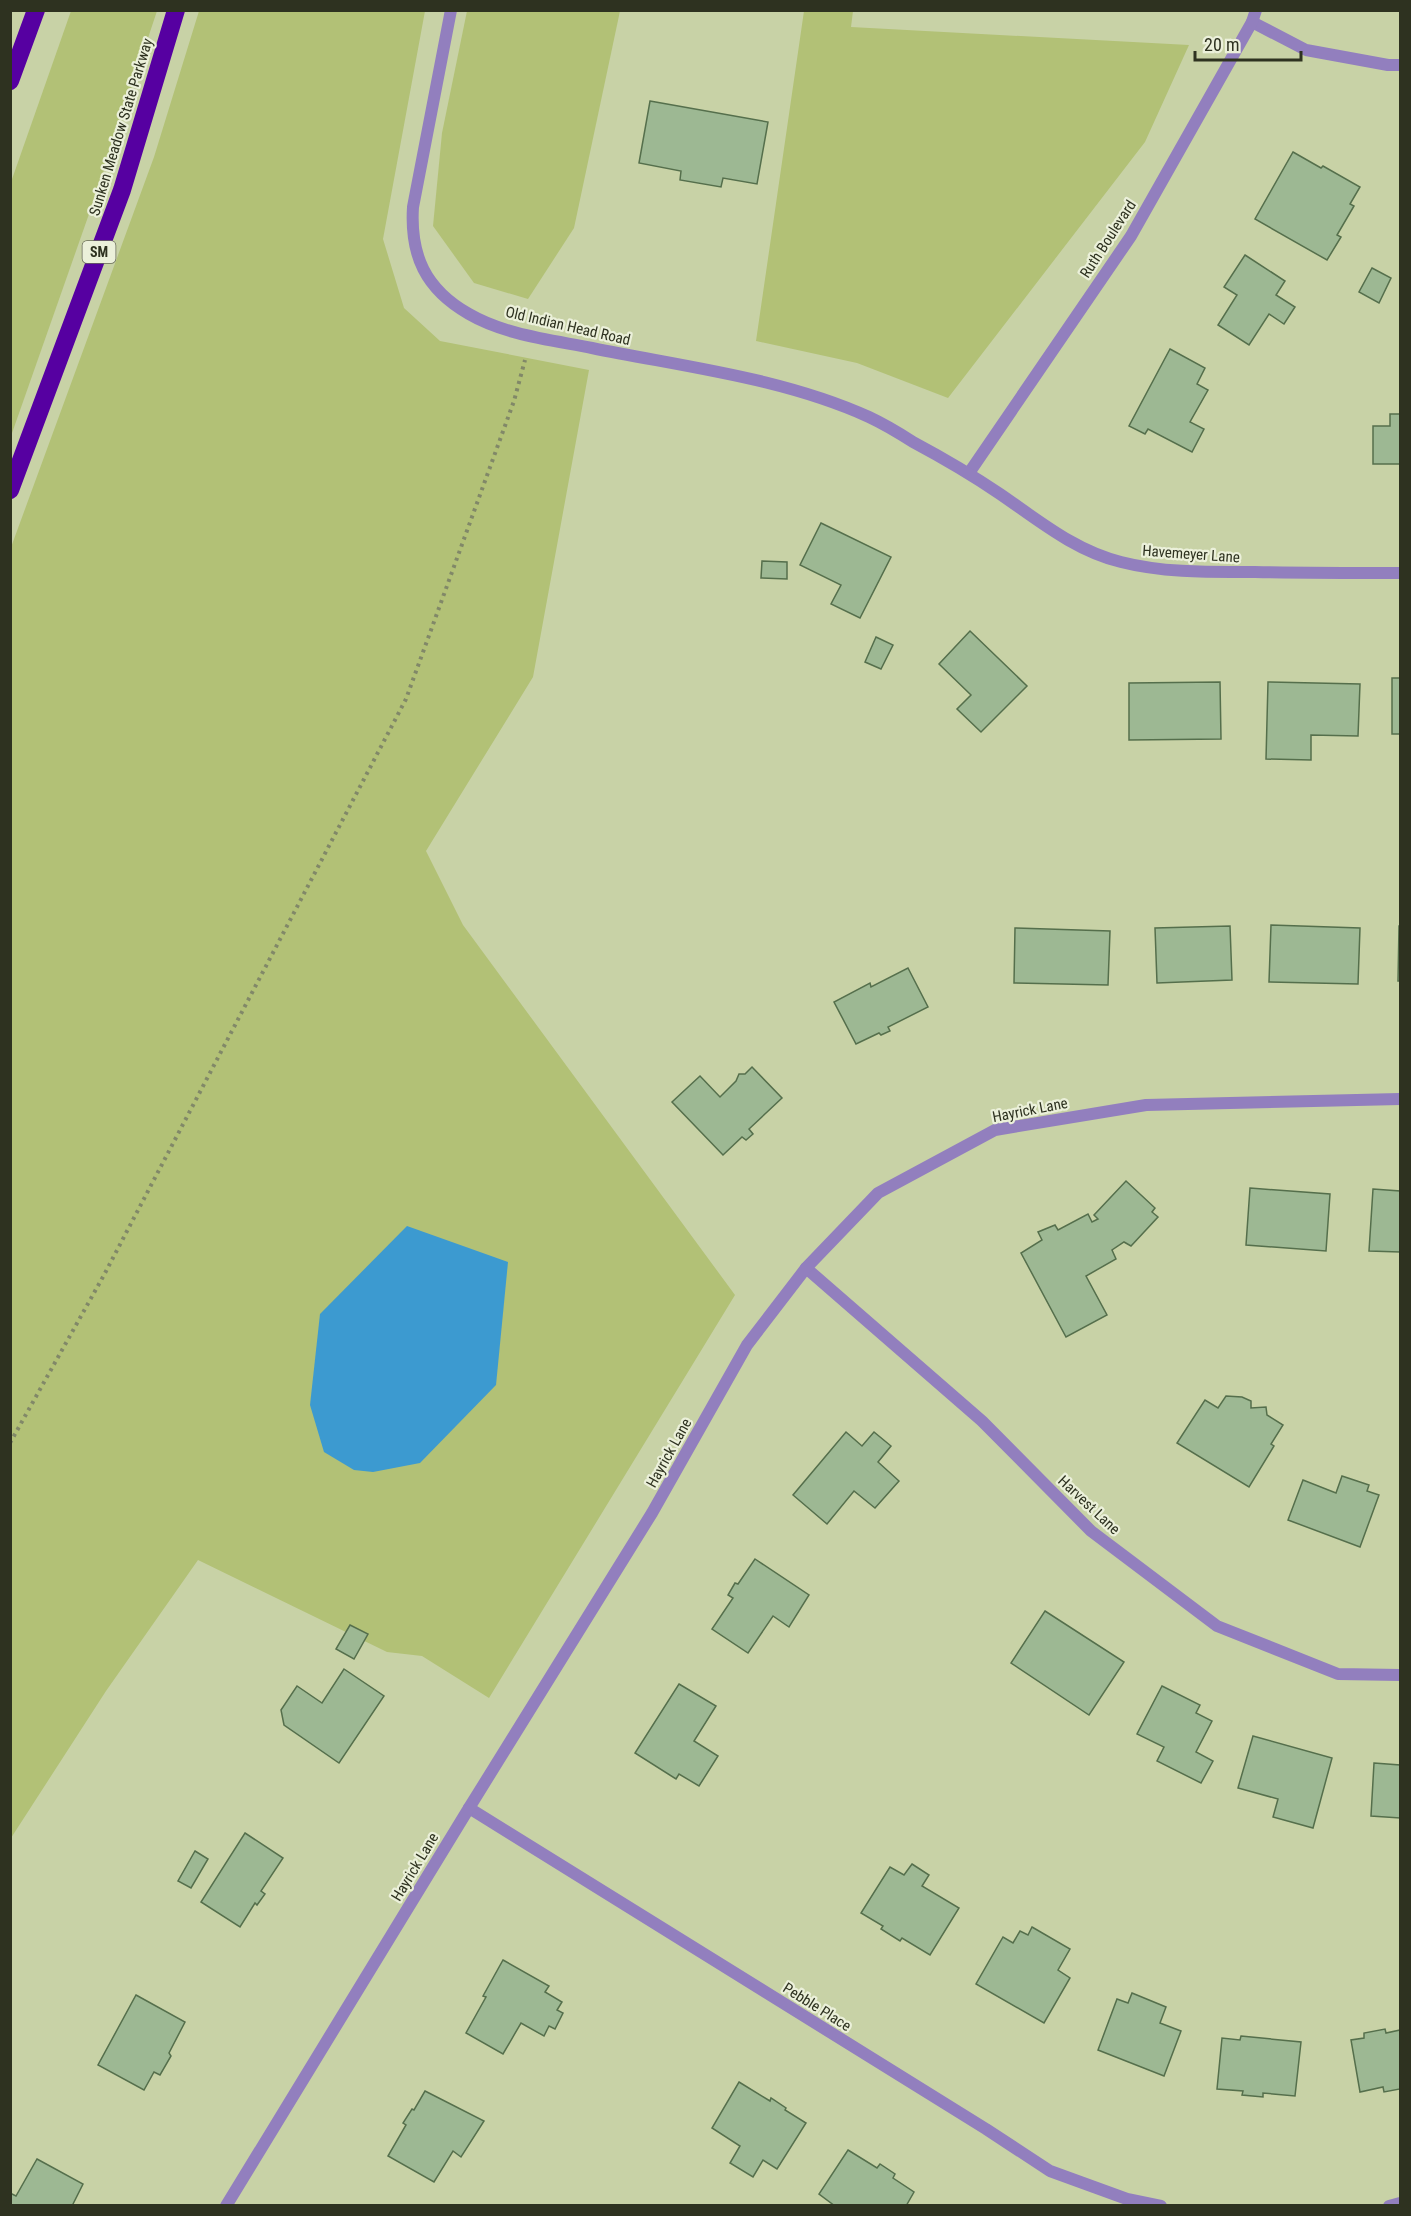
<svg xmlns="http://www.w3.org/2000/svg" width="1411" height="2216" font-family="'Roboto Condensed',sans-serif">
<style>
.green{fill:#b2c176}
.water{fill:#3c9ad0}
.building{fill:#9db893;stroke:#556f4c;stroke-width:1.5}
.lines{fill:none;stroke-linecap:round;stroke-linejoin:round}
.path{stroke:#818868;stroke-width:4;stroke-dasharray:3 4.5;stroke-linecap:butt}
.minor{stroke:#927fbe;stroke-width:12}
.tertiary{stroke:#927fbe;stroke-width:12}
.motorway{stroke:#5600a1;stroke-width:18}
.labels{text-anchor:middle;stroke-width:4.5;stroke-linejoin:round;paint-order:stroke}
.shield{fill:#ebf0da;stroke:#676b58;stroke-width:1.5}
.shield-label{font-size:14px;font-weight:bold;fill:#2e3220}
.street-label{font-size:15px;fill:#2e3220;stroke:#ebf0da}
</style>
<rect width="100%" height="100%" fill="#c8d2a6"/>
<!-- green -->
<g class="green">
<path d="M71 11H157L95 197 11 436V182Z"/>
<path d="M199 11H425L383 239 404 308 440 341 589 370 533 677 426 851 463 925 735 1295 489 1698 422 1656 387 1652 198 1560 106 1691 11 1838 10 550 154 157Z"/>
<path d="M467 11H620L574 228 528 299 474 283 433 226 442 133Z"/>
<path d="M804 11H853L851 27 1189 45 1145 142 948 398 857 363 756 341Z"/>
</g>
<!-- water -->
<path class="water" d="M407 1226 508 1262 496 1385 420 1463 373 1472 354 1470 324 1452 310 1405 320 1314Z"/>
<!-- building -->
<g class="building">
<path d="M650 101 768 122 757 184 723 178 721 187 680 180 681 171 639 163Z"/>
<path d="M1293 152 1321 168 1323 166 1360 187 1350 204 1354 206 1337 235 1341 237 1327 260 1255 219Z"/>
<path d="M1245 255 1285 281 1276 295 1295 307 1284 324 1269 314 1249 345 1218 325 1237 295 1224 287Z"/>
<path d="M1372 268 1391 278 1379 303 1359 292Z"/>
<path d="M1170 349 1205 368 1197 384 1208 390 1190 422 1204 429 1192 452 1148 429 1145 434 1129 426Z"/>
<path d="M1390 414H1400V464H1373V426H1390Z"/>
<path d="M821 523 891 557 860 618 831 604 841 585 800 565Z"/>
<path d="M762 561 787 562V579L761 578Z"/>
<path d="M970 631 1027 686 981 732 957 709 971 695 939 664Z"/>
<path d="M876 637 893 645 881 669 865 662Z"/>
<rect x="1392" y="678" width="8" height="56"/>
<path d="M1220 682 1221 739 1129 740V683Z"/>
<path d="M1268 682 1360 684 1358 736 1311 735V760L1266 759Z"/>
<path d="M1271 925 1360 928 1358 984 1269 982Z"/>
<path d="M1230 926 1232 980 1157 983 1155 928Z"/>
<path d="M1399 926H1400V981H1398Z"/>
<path d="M1015 928 1110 931 1108 985 1014 983Z"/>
<path d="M908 968 928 1007 888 1027 890 1031 881 1035 879 1033 856 1044 834 1002 870 983 871 987Z"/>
<path d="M752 1067 782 1098 749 1129 753 1134 746 1140 742 1137 723 1155 672 1102 700 1076 720 1097 736 1081 739 1074H745Z"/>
<path d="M1126 1181 1155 1208 1152 1212 1158 1217 1131 1246 1124 1242 1112 1250 1116 1259 1086 1276 1107 1315 1066 1337 1021 1253 1042 1240 1038 1232 1055 1225 1058 1230 1088 1214 1092 1222 1098 1219 1094 1215Z"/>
<path d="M1250 1188 1330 1194 1326 1251 1246 1245Z"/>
<path d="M1373 1189 1400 1191V1252L1369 1251Z"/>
<path d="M1226 1396 1242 1397 1251 1401V1408L1266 1407 1267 1415 1283 1425 1271 1444 1274 1446 1249 1487 1177 1443 1205 1400 1218 1408Z"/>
<path d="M846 1432 862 1446 874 1432 891 1446 878 1462 899 1481 875 1508 854 1491 827 1524 793 1495Z"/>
<path d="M1342 1476 1369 1485 1367 1491 1379 1495 1360 1547 1288 1520 1303 1480 1336 1493Z"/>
<path d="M755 1559 809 1595 789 1627 773 1616 748 1653 712 1629 733 1598 728 1595 735 1583 738 1584Z"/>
<path d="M1045 1611 1124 1662 1089 1715 1011 1663Z"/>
<path d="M350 1625 368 1634 354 1659 336 1649Z"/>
<path d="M344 1669 384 1696 339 1763 284 1725 281 1710 297 1686 322 1703Z"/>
<path d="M679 1684 716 1706 694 1741 718 1756 699 1786 679 1774 676 1779 635 1753Z"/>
<path d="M1162 1686 1200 1705 1196 1713 1212 1721 1196 1752 1213 1761 1201 1783 1157 1761 1164 1747 1137 1734Z"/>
<path d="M1253 1736 1332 1758 1313 1828 1273 1817 1278 1799 1238 1788Z"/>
<path d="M1374 1763 1400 1765V1818L1371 1816Z"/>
<path d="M245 1833 283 1858 261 1891 265 1894 257 1905 255 1903 240 1927 201 1902Z"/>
<path d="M195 1851 208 1859 191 1888 178 1881Z"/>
<path d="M912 1864 929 1875 922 1886 959 1908 930 1955 902 1938 900 1941 881 1929 883 1926 861 1913 890 1867 904 1875Z"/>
<path d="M1032 1927 1070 1949 1058 1970 1070 1978 1044 2023 976 1984 1003 1937 1013 1943 1020 1931 1028 1935Z"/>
<path d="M503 1960 549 1986 545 1992 562 2002 557 2010 563 2013 555 2029 549 2026 544 2036 521 2023 503 2054 466 2033 486 1997 483 1996Z"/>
<path d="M1132 1993 1166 2007 1160 2023 1181 2031 1164 2076 1098 2050 1117 1999 1128 2003Z"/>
<path d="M136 1995 185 2022 169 2053 171 2056 160 2075 154 2072 144 2090 98 2065Z"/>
<path d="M1385 2029 1386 2033 1400 2030V2089L1384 2092 1383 2087 1360 2092 1351 2040 1364 2038V2033Z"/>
<path d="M1241 2036 1301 2042 1295 2096 1263 2093V2097L1242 2095 1243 2091 1217 2089 1222 2038 1240 2040Z"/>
<path d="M739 2082 770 2101 771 2098 786 2108 785 2110 806 2123 777 2169 763 2160 753 2177 730 2163 740 2146 712 2128Z"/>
<path d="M425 2091 484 2121 461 2157 453 2151 434 2182 388 2156 406 2125 403 2123 412 2109 414 2110Z"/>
<path d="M848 2150 877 2168 880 2164 895 2174 893 2178 914 2192 906 2206H835L819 2194Z"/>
<path d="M37 2159 83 2184 72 2206H10V2193L16 2196Z"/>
</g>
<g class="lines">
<!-- path -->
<path class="path" d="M10 1443 104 1275 406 699 514 401 525 360"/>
<!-- minor -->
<g class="minor">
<path d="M1252 22 1306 50 1388 65H1400"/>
<path d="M969 473 1131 236 1252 22 1256 10"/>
<path d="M806 1268 982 1421 1091 1531 1217 1626 1338 1674 1400 1675"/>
<path d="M469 1808 986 2129 1050 2171 1127 2199 1161 2206"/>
<path d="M226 2206 469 1808 652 1513 747 1345 806 1268 878 1193 995 1130 1146 1105 1400 1099"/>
<path d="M1389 2206 1400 2203"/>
</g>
<!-- tertiary -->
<path class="tertiary" d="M451 10 413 207C410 255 425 289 469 314 505 335 552 340 592 348 685 367 783 378 869 417 884 424 899 433 913 442 943 458 972 475 1000 494 1038 520 1075 551 1121 562 1164 573 1210 572 1255 572 1303 573 1352 573 1400 573"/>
<!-- motorway -->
<g class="motorway">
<path d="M10 81 36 10"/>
<path d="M10 490 122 190 176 10"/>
</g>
</g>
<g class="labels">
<!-- shield labels -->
<rect class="shield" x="82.5" y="241" width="33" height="22" rx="4.5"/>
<g class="shield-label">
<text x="99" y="257">SM</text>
</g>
<!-- street labels -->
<g class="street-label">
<text transform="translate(121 127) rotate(-73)" y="5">Sunken Meadow State Parkway</text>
<text transform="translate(1108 239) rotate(-57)" y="5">Ruth Boulevard</text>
<text transform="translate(568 326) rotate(13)" y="5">Old Indian Head Road</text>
<text transform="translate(1191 554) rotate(4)" y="5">Havemeyer Lane</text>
<text transform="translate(1030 1110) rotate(-11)" y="5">Hayrick Lane</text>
<text transform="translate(669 1453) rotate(-61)" y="5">Hayrick Lane</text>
<text transform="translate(1089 1505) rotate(43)" y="5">Harvest Lane</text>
<text transform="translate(415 1867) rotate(-59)" y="5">Hayrick Lane</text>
<text transform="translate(817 2007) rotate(32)" y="5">Pebble Place</text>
</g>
</g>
<!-- border -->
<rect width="1411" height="2216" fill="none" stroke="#2e3220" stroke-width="24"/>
<!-- scale -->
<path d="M1195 51v9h106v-9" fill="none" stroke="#2e3220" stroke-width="3"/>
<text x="1204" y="51" font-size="18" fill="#2e3220" stroke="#ebf0da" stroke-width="4.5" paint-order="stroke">20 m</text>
</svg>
